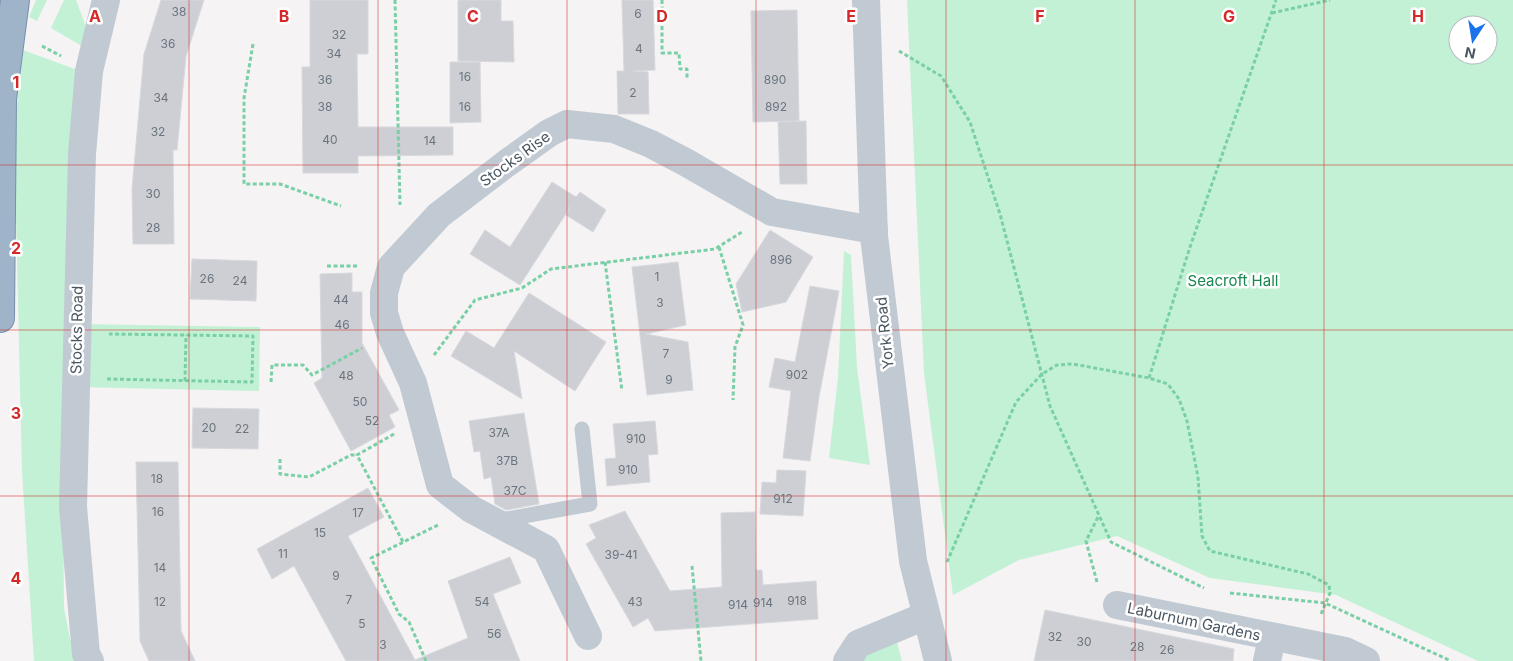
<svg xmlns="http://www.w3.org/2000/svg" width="1513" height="661" font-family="Inter,sans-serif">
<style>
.green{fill:#c3f1d5;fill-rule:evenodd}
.building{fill:#cdcfd5;stroke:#d7d9de}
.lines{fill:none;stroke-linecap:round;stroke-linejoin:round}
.trunk-casing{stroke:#7690ad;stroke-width:30}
.path{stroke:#7ad0a6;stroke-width:3;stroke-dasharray:4 2.5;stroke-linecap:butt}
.service{stroke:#c1cad2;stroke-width:15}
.minor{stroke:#c1cad2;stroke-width:28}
.tertiary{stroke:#c1cad2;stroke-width:28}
.trunk{stroke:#9fb4c9;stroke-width:28}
.grid{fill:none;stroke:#d62828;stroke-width:1;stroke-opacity:0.55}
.labels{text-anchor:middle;stroke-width:5;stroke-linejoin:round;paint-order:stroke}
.number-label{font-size:12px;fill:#6b747e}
.street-label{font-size:15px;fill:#4a5661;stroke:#fff}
.park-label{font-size:15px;fill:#17864f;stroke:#fff}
.grid-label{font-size:16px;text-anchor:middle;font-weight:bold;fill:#d62828;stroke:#fff;stroke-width:5;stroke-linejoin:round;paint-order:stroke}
</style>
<rect width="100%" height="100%" fill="#f5f3f3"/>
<!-- green -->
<g class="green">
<path d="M36 0H47L37 21 29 17Z"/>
<path d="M64 0H76L86 27 82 46 51 28Z"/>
<path d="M907 0H1513V661H1478L1336 595 1210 578 1117 536 1019 560 953 595 924 373ZM1458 25H1488V55H1458Z"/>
<path d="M23 50 80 71 63 507 64 608 70 639 78 661H34L22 471 14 132Z"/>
<path d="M844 251 851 255 857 368 870 465 829 458 838 378Z"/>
<path d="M77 324 260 327 259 391 76 387Z"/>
<path d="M895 635 902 661H856Z"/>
</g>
<!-- building -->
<g class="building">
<path d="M161 0H204L186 56 177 150H173L174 244H133L132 189 144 54Z"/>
<path d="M310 0H368V54H357L358 127H453V155L358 156V173H303L302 67H310Z"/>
<path d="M458 0H501V21H513L514 62 458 61Z"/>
<path d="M622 0H653L655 70 633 71 648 72 649 114H618L617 71H624Z"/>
<path d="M797 10 799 121 753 122 751 11Z"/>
<path d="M450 62H480L481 122 450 123Z"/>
<path d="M806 121 807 184H780L778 122Z"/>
<path d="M552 182 576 197 580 192 606 210 593 232 566 215 571 206 520 285 470 254 485 230 510 247Z"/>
<path d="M770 230 813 257 786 302 742 312 736 284Z"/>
<path d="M192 259 257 261 256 301 190 299Z"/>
<path d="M678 262 686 325 646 334 688 342 693 390 647 395 632 267Z"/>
<path d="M352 273V292H362V343L399 410 389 415 395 427 351 451 314 383 322 378 320 274Z"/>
<path d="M810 286 839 291 819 397 810 461 783 458 791 391 769 387 775 358 795 362Z"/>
<path d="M529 293 606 342 575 391 514 351 522 399 451 356 466 331 494 348Z"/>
<path d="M193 408 259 409 258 449 192 448Z"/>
<path d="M524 413 539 504 506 510 495 504 491 477 484 479 480 451 474 452 469 421Z"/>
<path d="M655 421 658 454 648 455 650 482 607 486 605 459 616 458 613 424Z"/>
<path d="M136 462H178L181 631 195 661H149L140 641Z"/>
<path d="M777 470 806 471 803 516 760 514 762 482 776 483Z"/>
<path d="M368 488 384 517 348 536 415 660 468 638 448 581 510 557 521 583 493 594 520 661H346L294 566 272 579 257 549Z"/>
<path d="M625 511 670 591 722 587 721 513 755 512 756 570H762L763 585 816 581 818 619 655 631 648 618 633 627 586 544 596 538 589 525Z"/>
<path d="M1045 610 1234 649 1233 661H1034Z"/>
</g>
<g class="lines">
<!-- trunk casing -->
<g class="trunk-casing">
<path id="trunk" d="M0 318 2 99 15 0"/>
</g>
<!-- path -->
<g class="path">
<path d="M395 0 400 205"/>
<path d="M662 0V53H679L680 69H687V80"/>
<path d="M1272 13 1330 0"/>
<path d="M253 44 244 98V184H280L341 206"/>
<path d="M42 46 61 56"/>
<path d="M899 51 941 76 970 122 1000 214 1050 406 1111 542 1204 588"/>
<path d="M719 247 743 325 735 347 733 400"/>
<path d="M605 262 622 391"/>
<path d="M327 266H359"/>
<path d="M434 355 475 300 522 288 551 269 715 249 742 232"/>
<path d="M1149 378 1190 247 1276 0"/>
<path d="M107 379 252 382 253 336 109 334"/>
<path d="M185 381 186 335"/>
<path d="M271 382 272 365H303L312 375 362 348"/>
<path d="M394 434 357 455 403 542"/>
<path d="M280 459V474L309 477 351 455H357"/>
<path d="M947 562 1016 402 1042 374 1057 365 1073 364 1149 378 1168 384 1179 399 1187 421 1198 477 1202 536 1210 551 1308 574 1329 585 1330 593 1321 614"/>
<path d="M692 566 701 661"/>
<path d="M1097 582 1086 541 1099 515"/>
<path d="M1230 593 1325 603 1451 661"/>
<path d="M426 661 409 622 399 614 371 558 440 524"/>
</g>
<!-- service -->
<path class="service" d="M496 521 590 504 582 429"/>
<!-- minor -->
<g class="minor">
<path d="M1117 605 1345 651 1366 661"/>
<path d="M588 636 546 549 471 509 440 485 413 383 390 333 384 313V293L391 267 439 215 507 163 549 133 567 124 614 129 651 144 687 163 772 212 874 230"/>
<path d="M90 661 86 654 73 507 82 154 89 71 106 0"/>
<path d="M847 661 858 644 925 616"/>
<path d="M1267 661 1272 638"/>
</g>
<!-- tertiary -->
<path class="tertiary" d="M866 0 874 236 913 561 938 661"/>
<!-- trunk -->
<use href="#trunk" class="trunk"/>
</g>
<!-- grid -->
<path class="grid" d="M189 0V661M378 0V661M567 0V661M756 0V661M946 0V661M1135 0V661M1324 0V661M0 165H1513M0 330H1513M0 496H1513"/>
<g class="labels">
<!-- number labels -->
<g class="number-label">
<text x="179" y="16">38</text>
<text x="638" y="18">6</text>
<text x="339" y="39">32</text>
<text x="168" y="48">36</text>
<text x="639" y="53">4</text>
<text x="334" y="58">34</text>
<text x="465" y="81">16</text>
<text x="325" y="84">36</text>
<text x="775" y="84">890</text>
<text x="633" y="97">2</text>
<text x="161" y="102">34</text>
<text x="325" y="111">38</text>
<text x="465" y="111">16</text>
<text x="776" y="111">892</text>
<text x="158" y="136">32</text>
<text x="330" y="144">40</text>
<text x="430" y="145">14</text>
<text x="153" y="198">30</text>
<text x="153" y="232">28</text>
<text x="781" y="264">896</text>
<text x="657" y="281">1</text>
<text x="207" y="283">26</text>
<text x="240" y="285">24</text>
<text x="341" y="304">44</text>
<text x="660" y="307">3</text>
<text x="342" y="329">46</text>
<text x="666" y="358">7</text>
<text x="797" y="379">902</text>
<text x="346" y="380">48</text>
<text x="669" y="384">9</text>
<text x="360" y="406">50</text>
<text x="372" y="425">52</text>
<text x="209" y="432">20</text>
<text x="242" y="433">22</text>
<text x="499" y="437">37A</text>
<text x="636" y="443">910</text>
<text x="507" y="465">37B</text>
<text x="628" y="474">910</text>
<text x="157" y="483">18</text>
<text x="515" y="495">37C</text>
<text x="783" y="503">912</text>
<text x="158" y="516">16</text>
<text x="358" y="517">17</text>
<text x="320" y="537">15</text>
<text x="283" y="558">11</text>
<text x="621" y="559">39-41</text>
<text x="160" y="572">14</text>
<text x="336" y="580">9</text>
<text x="349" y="604">7</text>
<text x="797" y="605">918</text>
<text x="160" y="606">12</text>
<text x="482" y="606">54</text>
<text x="635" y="606">43</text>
<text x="763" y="607">914</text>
<text x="738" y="609">914</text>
<text x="362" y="628">5</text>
<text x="494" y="638">56</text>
<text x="1055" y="641">32</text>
<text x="1084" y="646">30</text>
<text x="383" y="649">3</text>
<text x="1137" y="651">28</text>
<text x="1167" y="654">26</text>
</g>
<!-- street labels -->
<g class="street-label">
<text transform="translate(515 159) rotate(-36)" y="5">Stocks Rise</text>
<text transform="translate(77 330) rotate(-89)" y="5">Stocks Road</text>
<text transform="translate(885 333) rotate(-96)" y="5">York Road</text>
<text transform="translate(1194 622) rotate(12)" y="5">Laburnum Gardens</text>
</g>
<!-- park labels -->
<g class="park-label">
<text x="1233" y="286">Seacroft Hall</text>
</g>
</g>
<g class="grid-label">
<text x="95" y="22">A</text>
<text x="284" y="22">B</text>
<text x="473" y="22">C</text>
<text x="662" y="22">D</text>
<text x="851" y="22">E</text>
<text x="1040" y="22">F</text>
<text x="1229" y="22">G</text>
<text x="1418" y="22">H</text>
<text x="16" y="88">1</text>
<text x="16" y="254">2</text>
<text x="16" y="419">3</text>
<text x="16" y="584">4</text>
</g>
<!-- north arrow -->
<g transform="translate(1473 40) rotate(192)"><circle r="24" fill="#ffffff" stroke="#b7bbc0"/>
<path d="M0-4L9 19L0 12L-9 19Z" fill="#1a73e8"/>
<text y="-8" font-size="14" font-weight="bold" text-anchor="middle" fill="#4a5661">N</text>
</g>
</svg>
